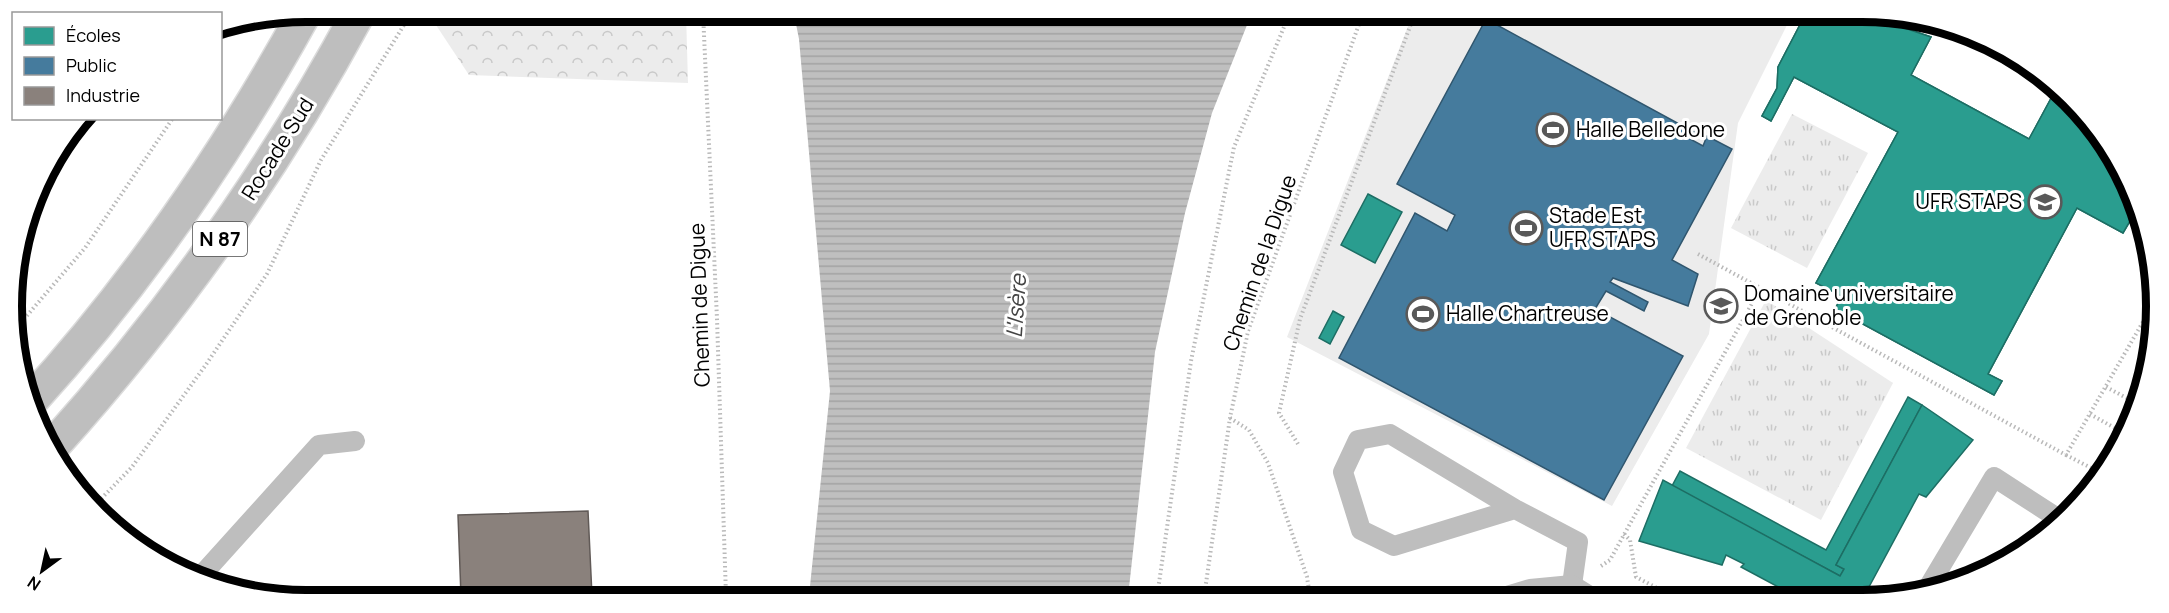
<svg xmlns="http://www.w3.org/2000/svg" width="2169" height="613" font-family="Manrope,sans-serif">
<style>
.grass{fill:url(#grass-tufts)}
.forest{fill:url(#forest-crowns)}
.garden{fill:#ececec}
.water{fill:url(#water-rules)}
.schools{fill:#2a9d8f;stroke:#1d6e64;stroke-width:1.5;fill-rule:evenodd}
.public{fill:#457b9d;stroke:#30566e;stroke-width:1.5}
.industry{fill:#8a817c;stroke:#615a57;stroke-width:1.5}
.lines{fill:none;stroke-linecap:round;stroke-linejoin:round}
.trunk-casing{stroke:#dbdbdb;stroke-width:36}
.path{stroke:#b9b9b9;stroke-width:4;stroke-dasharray:1.5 3;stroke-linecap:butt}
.service{stroke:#bebebe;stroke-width:20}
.trunk{stroke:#bebebe;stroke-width:33}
.labels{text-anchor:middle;stroke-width:6;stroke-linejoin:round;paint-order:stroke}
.shield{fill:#fff;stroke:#4c4c4c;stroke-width:1.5}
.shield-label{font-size:20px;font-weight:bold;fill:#000}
.poi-label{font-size:21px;fill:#000;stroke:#fff;text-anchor:start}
.street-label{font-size:21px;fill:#000;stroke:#fff}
.water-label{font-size:22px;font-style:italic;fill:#444;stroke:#fff}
.rim{fill:none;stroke:#000;stroke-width:8}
</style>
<defs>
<pattern id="grass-tufts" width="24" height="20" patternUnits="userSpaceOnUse" patternTransform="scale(1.5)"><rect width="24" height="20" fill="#ececec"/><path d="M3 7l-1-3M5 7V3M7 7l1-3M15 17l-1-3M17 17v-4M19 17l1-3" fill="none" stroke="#c9c9c9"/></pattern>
<pattern id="forest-crowns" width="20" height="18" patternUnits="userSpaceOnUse" patternTransform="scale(1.5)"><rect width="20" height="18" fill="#ececec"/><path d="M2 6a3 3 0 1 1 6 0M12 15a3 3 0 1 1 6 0" fill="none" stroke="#c9c9c9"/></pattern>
<pattern id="water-rules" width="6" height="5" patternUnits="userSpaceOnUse" patternTransform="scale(1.5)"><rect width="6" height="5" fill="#bfbfbf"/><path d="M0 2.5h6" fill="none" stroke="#a2a2a2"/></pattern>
</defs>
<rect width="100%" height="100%" fill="#fff"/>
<!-- grass -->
<g class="grass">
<path d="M1792 114 1868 153 1807 268 1731 228Z"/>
<path d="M1766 300 1893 383 1821 520 1686 448Z"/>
</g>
<!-- forest -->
<path class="forest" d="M446 12 686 13 688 83 469 75 434 22Z"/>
<!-- garden -->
<path class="garden" d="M1412 16 1791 17 1738 123 1709 334 1612 506 1287 337Z"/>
<!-- water -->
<path class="water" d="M794 14 1251 15 1212 113 1185 213 1155 352 1128 597 809 596 830 391 799 39Z"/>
<!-- schools -->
<g class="schools">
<path d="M1804 17 1896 18 1893 24 1931 37 1911 75 2029 139 2055 91 2107 143 2136 211 2123 233 2077 208 1988 374 2002 381 1994 395 1835 309 1842 296 1816 283 1898 132 1794 77 1771 121 1762 116 1777 88 1778 67ZM1948 197 2016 233 1981 299 1913 263Z"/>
<path d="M1804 17 1896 18 1893 24 1931 37 1911 75 2029 139 2055 91 2107 143 2136 211 2123 233 2077 208 1988 374 2002 381 1994 395 1835 309 1842 296 1816 283 1898 132 1794 77 1771 121 1762 116 1777 88 1778 67Z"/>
<path d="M1368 194 1402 212 1375 263 1341 245Z"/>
<path d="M1333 311 1344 317 1330 344 1319 338Z"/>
<path d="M1908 397 1922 405 1836 565 1844 569 1840 576 1672 486 1680 471 1826 550Z"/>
<path d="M1922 405 1973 440 1926 497 1919 494 1863 598H1799L1741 567 1744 564 1726 555 1722 565 1639 541 1663 480 1840 576 1844 569 1836 565Z"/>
<path d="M2003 552 2012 557 1993 571Z"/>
</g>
<!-- public -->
<path class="public" d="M1486 19 1694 132 1690 139 1703 146 1707 136 1732 149 1672 260 1698 274 1688 306 1613 278 1610 282 1648 302 1644 311 1606 291 1595 309 1683 356 1604 500 1339 358 1415 213 1447 231 1455 215 1397 184Z"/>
<!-- industry -->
<path class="industry" d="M588 511 592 596H461L458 515Z"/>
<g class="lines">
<!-- trunk casing -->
<g class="trunk-casing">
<g id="trunk">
<path d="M29 403C137 285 228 152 305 12"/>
<path d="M52 447C172 314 274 170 359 12"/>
</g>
</g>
<!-- path -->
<g class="path">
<path d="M703 13 717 319 726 596"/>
<path d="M220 35 224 28"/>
<path d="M1698 254 2066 455 2151 308"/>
<path d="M18 326 85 248 173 118"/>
<path d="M2106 387 2138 404"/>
<path d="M2090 414 2127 435"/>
<path d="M1230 418 1249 430 1268 463 1307 577 1310 597"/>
<path d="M1298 444 1279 413 1300 319 1414 16"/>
<path d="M2066 455 2101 473"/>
<path d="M95 505 132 467 205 366 267 274 321 160 407 20 416 12"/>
<path d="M1624 534 1630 540 1636 577 1676 598"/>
<path d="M1601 566 1610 560 1760 289"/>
<path d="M1157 597 1191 361 1234 147 1289 15"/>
<path d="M1204 597 1230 418 1248 331 1362 16"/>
</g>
<!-- service -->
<g class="service">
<path d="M1515 509 1394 546 1361 530 1343 472 1358 440 1390 434 1515 509 1578 542 1572 585"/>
<path d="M200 577 319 445 355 441"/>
<path d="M1926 591 1994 477 2062 521"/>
<path d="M1500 598 1530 589 1572 585 1593 598"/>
</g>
<!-- trunk -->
<use href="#trunk" class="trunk"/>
</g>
<!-- icons -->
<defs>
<g id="stadium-ring" transform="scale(1.725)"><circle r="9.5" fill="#fff" stroke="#595959" stroke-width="1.5"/><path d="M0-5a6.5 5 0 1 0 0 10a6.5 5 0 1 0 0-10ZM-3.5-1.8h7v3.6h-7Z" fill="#595959"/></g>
<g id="university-ring" transform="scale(1.725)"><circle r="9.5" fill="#fff" stroke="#595959" stroke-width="1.5"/><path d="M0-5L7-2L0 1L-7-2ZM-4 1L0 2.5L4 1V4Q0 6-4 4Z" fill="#595959"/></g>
</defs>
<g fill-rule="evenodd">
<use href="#stadium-ring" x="1553" y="130"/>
<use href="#university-ring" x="2045" y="202"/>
<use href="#stadium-ring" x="1526" y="228"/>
<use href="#university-ring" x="1721" y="306"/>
<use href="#stadium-ring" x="1423" y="314"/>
</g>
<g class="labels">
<!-- shield labels -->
<rect class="shield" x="193" y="222" width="54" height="34" rx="4.5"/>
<g class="shield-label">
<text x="220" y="246">N 87</text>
</g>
<!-- poi labels -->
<g class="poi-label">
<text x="1576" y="137">Halle Belledone</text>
<text x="2022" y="209" text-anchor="end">UFR STAPS</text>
<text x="1549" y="223">Stade Est<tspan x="1549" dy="24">UFR STAPS</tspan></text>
<text x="1744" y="301">Domaine universitaire<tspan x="1744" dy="24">de Grenoble</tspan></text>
<text x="1446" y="321">Halle Chartreuse</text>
</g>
<!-- street labels -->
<g class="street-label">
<text transform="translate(278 149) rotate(-58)" y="7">Rocade Sud</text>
<text transform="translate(1260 263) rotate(-71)" y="7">Chemin de la Digue</text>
<text transform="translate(700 305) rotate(-92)" y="7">Chemin de Digue</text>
</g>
<!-- water labels -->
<g class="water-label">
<text transform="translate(1016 306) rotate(-86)" y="8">L'Isère</text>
</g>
</g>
<!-- crop -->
<path d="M0 0H2169V613H0ZM306 22H1862A284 284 0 0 1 2146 306V306A284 284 0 0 1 1862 590H306A284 284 0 0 1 22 306V306A284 284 0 0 1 306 22Z" fill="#fff" fill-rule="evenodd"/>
<path class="rim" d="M306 22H1862A284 284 0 0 1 2146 306V306A284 284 0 0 1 1862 590H306A284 284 0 0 1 22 306V306A284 284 0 0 1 306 22Z"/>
<!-- legend -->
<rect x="12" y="12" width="210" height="108" fill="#ffffff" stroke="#999999" stroke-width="1.5"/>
<rect x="24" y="27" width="30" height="18" fill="#2a9d8f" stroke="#999999" stroke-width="1.5"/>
<text x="66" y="42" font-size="18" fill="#000000">Écoles</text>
<rect x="24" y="57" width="30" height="18" fill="#457b9d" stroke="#999999" stroke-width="1.5"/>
<text x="66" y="72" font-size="18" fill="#000000">Public</text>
<rect x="24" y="87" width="30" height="18" fill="#8a817c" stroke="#999999" stroke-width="1.5"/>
<text x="66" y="102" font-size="18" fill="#000000">Industrie</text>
<!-- north arrow -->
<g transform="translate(42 571) rotate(213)" stroke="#ffffff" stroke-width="4.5" paint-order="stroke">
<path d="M0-4.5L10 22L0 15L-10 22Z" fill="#000000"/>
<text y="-9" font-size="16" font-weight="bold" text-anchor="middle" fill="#000000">N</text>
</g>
</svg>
